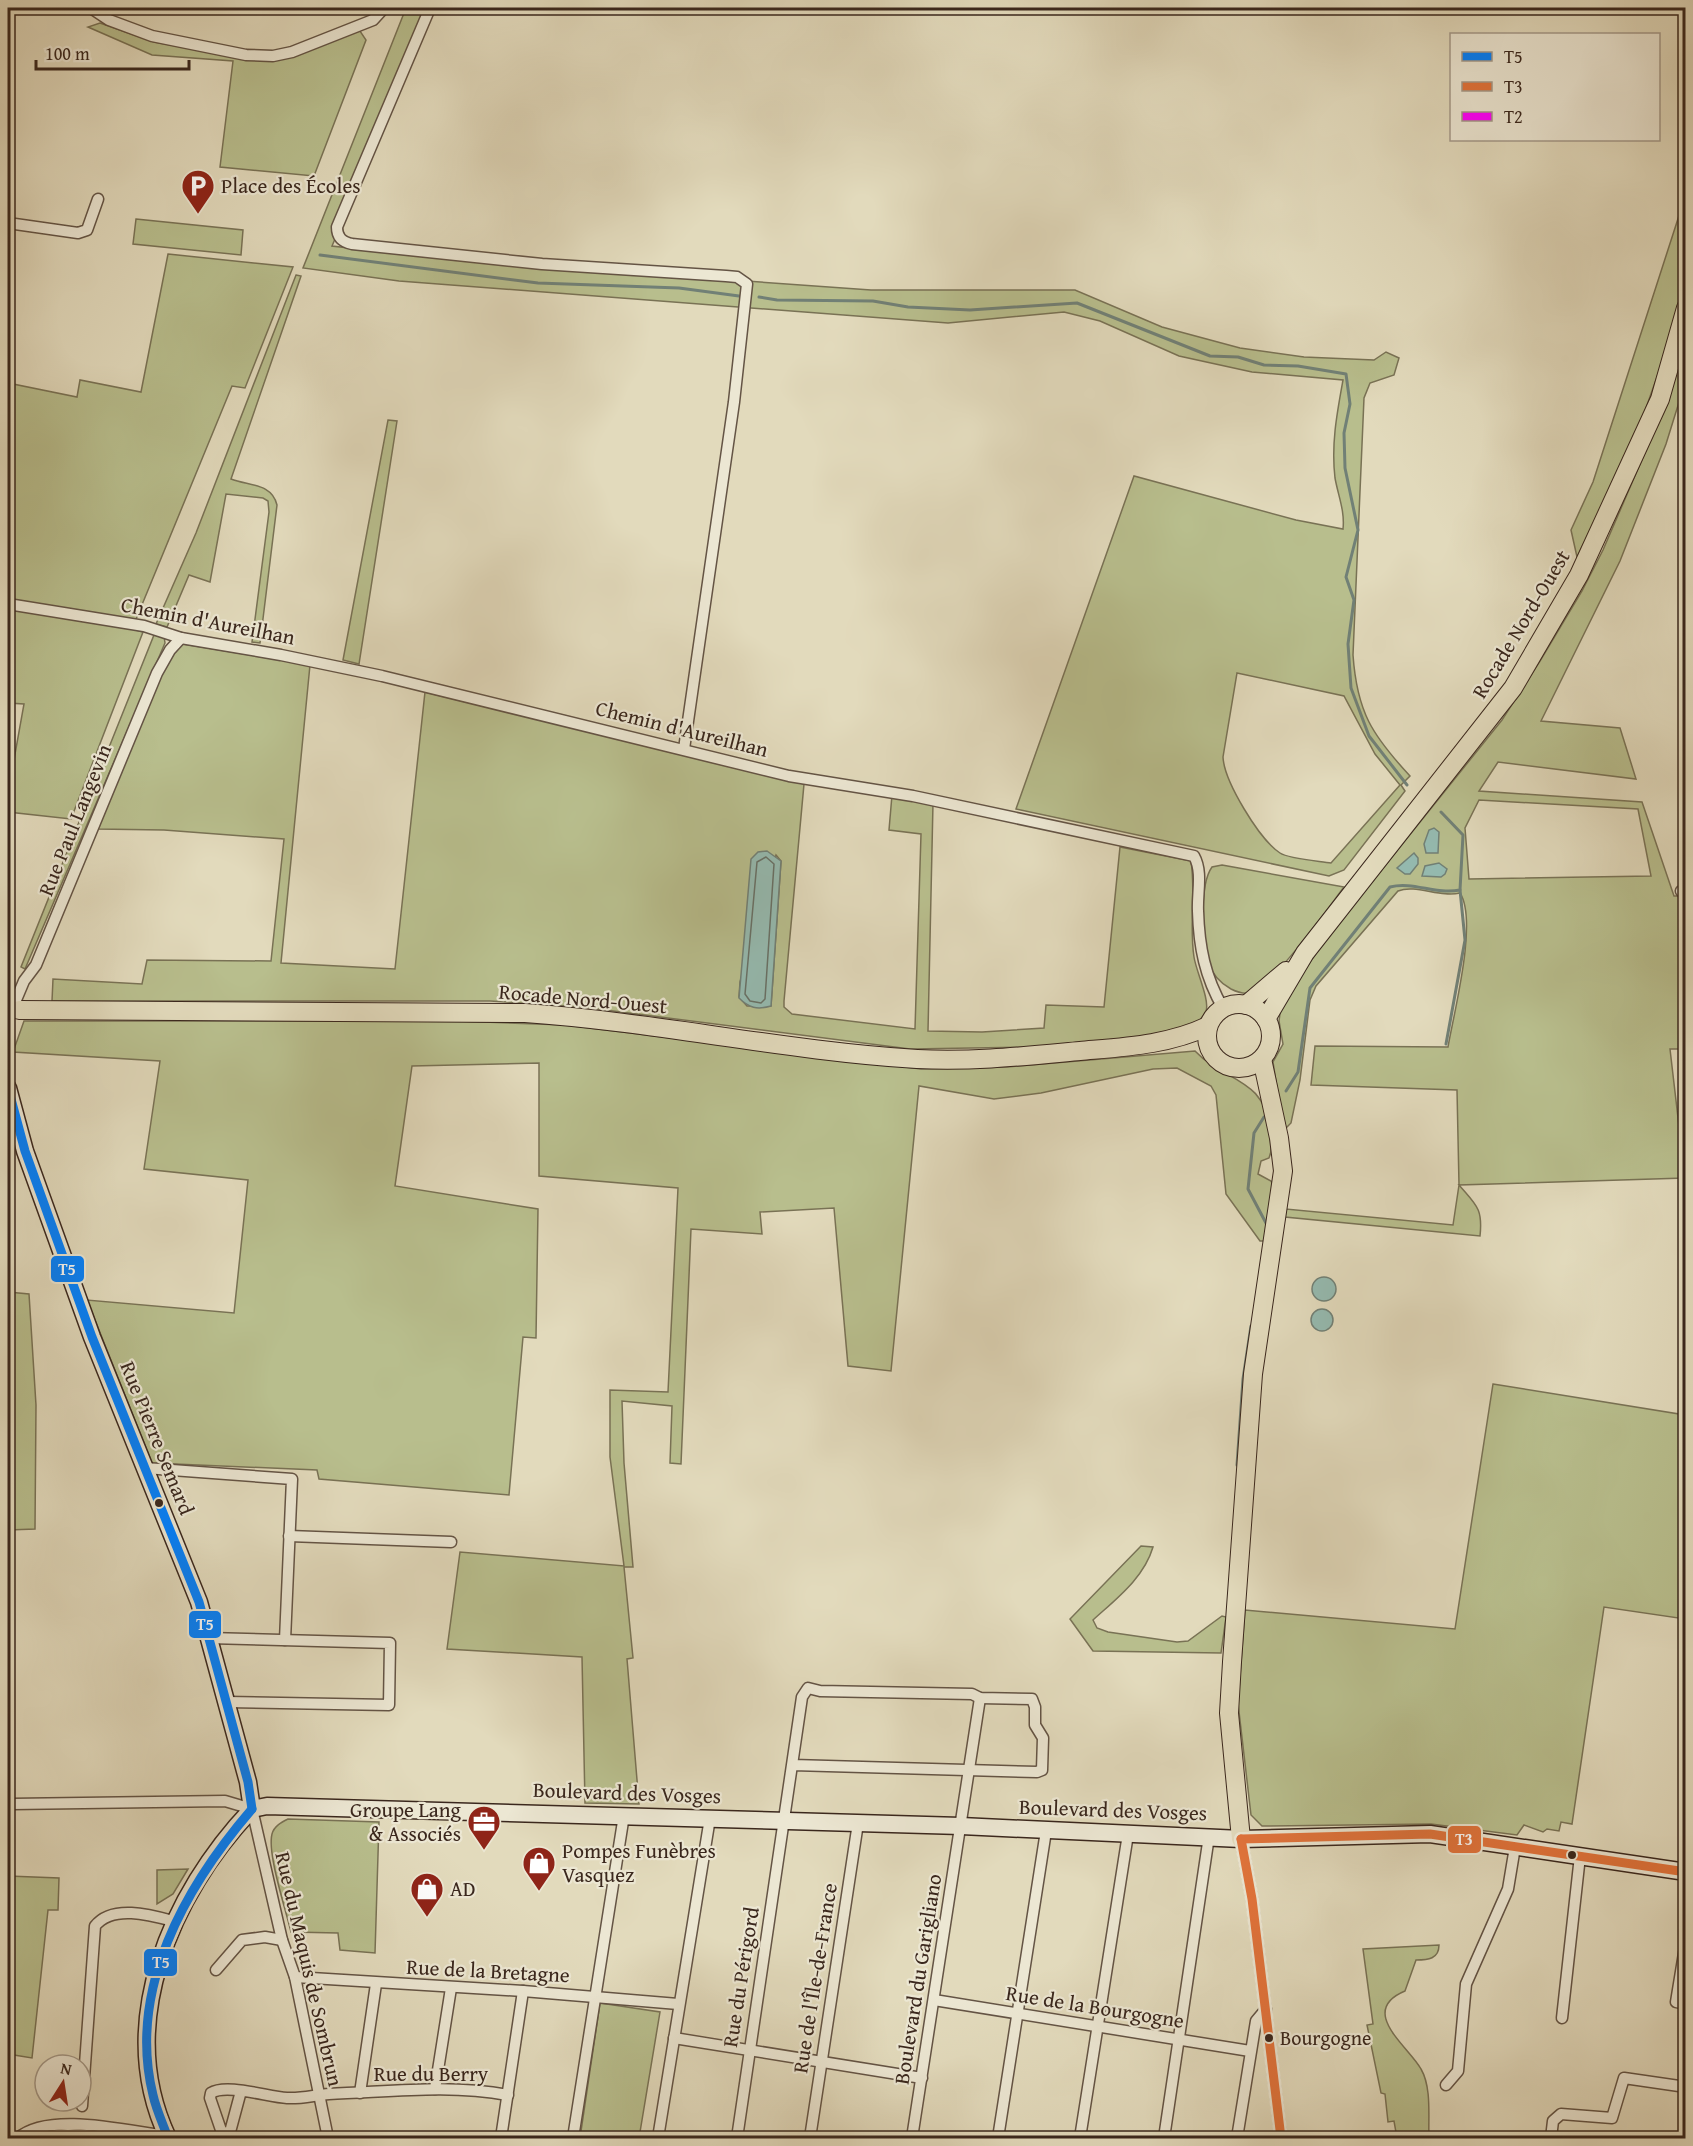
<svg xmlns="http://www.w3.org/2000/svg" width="1693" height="2146" font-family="'Gentium Book Plus',serif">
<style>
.green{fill:#b8be8d;stroke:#797255;stroke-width:1.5;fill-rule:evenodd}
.water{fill:#95bbb1;stroke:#718076;stroke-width:1.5}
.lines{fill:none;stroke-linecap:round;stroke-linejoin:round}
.shore{stroke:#687167;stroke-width:1.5}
.stream{stroke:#718076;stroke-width:3}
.street-casing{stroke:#645445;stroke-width:13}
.secondary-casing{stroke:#3a271d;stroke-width:19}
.primary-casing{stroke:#3a271d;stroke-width:20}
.street{stroke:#ece7d3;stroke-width:10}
.secondary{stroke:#ece7d3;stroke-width:16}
.primary{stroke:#e2dabc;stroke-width:18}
.bus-1-casing{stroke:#ece7d3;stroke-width:14}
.bus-2-casing{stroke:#ece7d3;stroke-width:14}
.bus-3-casing{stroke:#ece7d3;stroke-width:14}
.bus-1{stroke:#0080ff;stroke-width:9}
.bus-2{stroke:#e1733b;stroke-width:9}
.bus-3{stroke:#f0f;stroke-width:9}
.bus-dot{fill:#3a271d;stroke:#ece7d3;stroke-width:2}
.labels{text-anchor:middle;stroke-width:4.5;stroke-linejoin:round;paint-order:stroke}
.bus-label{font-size:20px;fill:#3a271d;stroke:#ece7d3;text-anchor:start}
.poi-label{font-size:21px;fill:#3a271d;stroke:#ece7d3;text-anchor:start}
.street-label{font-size:21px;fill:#3a271d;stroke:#ece7d3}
.line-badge{stroke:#ece7d3;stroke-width:2}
.badge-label{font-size:16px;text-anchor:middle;font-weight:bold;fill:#fff}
</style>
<rect width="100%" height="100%" fill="#e2dabc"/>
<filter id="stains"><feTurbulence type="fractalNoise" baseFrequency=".00333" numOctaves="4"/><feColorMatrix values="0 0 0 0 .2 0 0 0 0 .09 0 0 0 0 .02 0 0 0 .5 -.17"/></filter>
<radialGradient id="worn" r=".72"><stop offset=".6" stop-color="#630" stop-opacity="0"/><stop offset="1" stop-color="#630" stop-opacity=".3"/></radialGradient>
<!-- green -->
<g class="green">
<path d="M406 8H433L332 246 465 261 871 290H1075L1162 327 1240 348 1304 357 1374 360 1386 352 1399 358 1394 375 1370 383 1364 398 1353 655C1357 712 1372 735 1410 776L1401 785 1405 791 1344 870 1329 876 1016 809 1134 476 1296 520 1343 529C1345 511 1338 495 1335 478 1331 444 1337 413 1343 380L1252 372 1179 356 1100 321 1064 312 948 323 399 281 303 268ZM1237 673 1344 696 1375 754 1400 785 1331 863C1319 861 1289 859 1280 853 1259 839 1224 781 1223 757Z"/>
<path d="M100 23 154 42 243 58 360 31 366 40 314 176 220 167 233 61 152 55 88 27Z"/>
<path d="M1685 197V285L1663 360 1635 439 1577 557 1571 530 1593 482Z"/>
<path d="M136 219 243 230 241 255 133 244Z"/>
<path d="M168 254 293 267 245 388 232 386 132 629 143 632 71 819 8 812V793L24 704 8 703V383L77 397 80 380 141 392Z"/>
<path d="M296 275 301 276 231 479C249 486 272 483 277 505L260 643 252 642 269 512 268 501 263 498 226 494 210 582 189 575 167 627 156 624 196 533Z"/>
<path d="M1685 351V383L1666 444 1620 561 1541 721 1620 728 1636 779 1498 762 1479 791 1642 802 1674 896H1685V1049H1670L1685 1178 1459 1185C1476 1205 1483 1208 1480 1236L1285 1217 1286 1209 1453 1225 1459 1185 1457 1090 1311 1085 1315 1046 1448 1047C1454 1012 1478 921 1460 893 1440 898 1416 884 1398 891L1316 986 1310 1000 1300 1080 1291 1123 1286 1128 1283 1126 1273 1062 1283 1044 1279 1021 1281 1006 1322 944 1502 720 1540 661 1582 591 1603 550 1656 427ZM1479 800 1638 809 1651 876 1469 879 1465 828Z"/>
<path d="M388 420 397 421 359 664 343 660Z"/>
<path d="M156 630 164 636 165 643 25 969 21 967Z"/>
<path d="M183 644 310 665 281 963 395 969 425 692 804 784 784 1001V1007L792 1014 915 1029 921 834 889 830 892 795 933 803 928 1031 982 1032 1044 1028 1046 1005 1104 1007 1120 847 1191 861C1196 893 1189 925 1194 957 1196 971 1210 1000 1206 1011 1203 1019 1193 1026 1187 1032L1036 1047 910 1049 582 1007 490 1001H52L53 979 142 984 147 960 271 961 284 839 164 830 97 829 170 654 176 646ZM776 855 781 861 771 1006H747L739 997 740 982Z"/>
<path d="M1222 865 1344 887C1328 908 1271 989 1249 993 1243 994 1237 992 1231 989 1220 983 1212 974 1208 962 1202 941 1199 885 1212 867Z"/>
<path d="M24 1021H457L565 1025 921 1069 1007 1067 1195 1051C1224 1082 1265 1077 1270 1130 1271 1139 1273 1149 1269 1158L1261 1161 1258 1174 1271 1181 1274 1187 1267 1241H1260L1226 1194 1216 1095 1211 1086 1177 1068 1153 1069 1041 1093 994 1099 919 1086 891 1371 848 1366 834 1208 760 1212 762 1234 691 1229 681 1464 670 1463 672 1406 622 1401 624 1463 633 1567H624L633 1658 627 1659 639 1804 585 1803 582 1657 447 1649 460 1552 624 1566 610 1457V1390L668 1392 678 1188 539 1176V1063L412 1066 395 1186 538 1209 536 1338 523 1337 509 1495 319 1479 317 1470 152 1463 87 1300 234 1313 248 1180 144 1169 160 1061 13 1052Z"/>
<path d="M8 1292 29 1294 36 1405 35 1529 8 1530Z"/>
<path d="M1493 1384 1685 1415V1619L1604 1607 1572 1824 1561 1822 1559 1831 1547 1829 1543 1832 1524 1825 1517 1835 1431 1824 1262 1826 1251 1815 1238 1703 1245 1610 1455 1629Z"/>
<path d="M1141 1546 1153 1547C1144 1578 1116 1599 1093 1620L1097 1628 1108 1632 1177 1642 1188 1641 1222 1616 1226 1617 1221 1653 1093 1651 1070 1619Z"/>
<path d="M288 1819 379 1822 375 1953 340 1950 338 1933 291 1932C286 1910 267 1854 272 1834 274 1826 282 1822 288 1819Z"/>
<path d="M188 1869 173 1894 157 1904V1870Z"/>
<path d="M8 1876 59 1878 58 1910H48L32 2058 8 2054Z"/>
<path d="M1439 1945C1439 1959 1428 1960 1416 1960L1405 1991C1357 2011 1409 2047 1421 2069 1432 2088 1428 2118 1429 2138H1397L1394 2121 1388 2122 1385 2094 1381 2093 1367 2025 1373 2024 1363 1949Z"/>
<path d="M600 2003 660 2012 639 2138H580Z"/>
</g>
<!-- water -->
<g class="water">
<path d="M1434 828 1439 832 1438 853H1426L1424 844 1429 830Z"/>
<path d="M767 851 781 861 771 1006C757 1010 749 1008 739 998L751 859 758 852Z"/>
<path d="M1414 853 1418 858V864L1410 874H1405L1397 868Z"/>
<path d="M1439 863 1447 869 1445 874 1441 877 1422 876 1425 866Z"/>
<circle cx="1324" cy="1289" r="12"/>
<circle cx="1322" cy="1320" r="11"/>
</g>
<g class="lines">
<!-- shore -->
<path class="shore" d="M766 857 774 864 765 999 761 1003 750 1001 745 994 757 862Z"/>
<!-- stream -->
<g class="stream">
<path d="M320 255 538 283 679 288 739 296"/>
<path d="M759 297 777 300 873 301 908 307 970 310 1077 303 1210 356 1238 357 1264 365 1298 366 1346 374 1350 404 1344 433 1345 468 1358 530 1346 577 1354 600 1348 644 1351 688 1369 736 1407 785"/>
<path d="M1446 1044 1465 940 1460 890"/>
<path d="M1286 1091 1298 1072 1310 988 1390 887C1413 881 1436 895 1460 890L1463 835 1441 812"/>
<path d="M1264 1117 1254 1133 1248 1189 1267 1225"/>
<path d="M1237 1465 1243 1379 1251 1326"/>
</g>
<!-- street casing -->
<g class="street-casing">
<g id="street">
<path d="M91 8 109 20 152 36 246 55 273 56 292 52 373 20 384 8"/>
<path d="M430 8 337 227C337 237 342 242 352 244L542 264 726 276 737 277 747 284 734 402 684 749"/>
<path d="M8 223 78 233 87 230 98 199"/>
<path d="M8 604 144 626 181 638 281 655 382 676 789 776 913 796 1194 856C1203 872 1197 893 1198 911 1199 947 1205 977 1223 1008"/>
<path d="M1681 891 1686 897"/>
<path d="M8 1019 24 981 36 965 157 673 170 650 181 638"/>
<path d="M145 1468 292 1479 285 1640"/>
<path d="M289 1536 451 1542"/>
<path d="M209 1638 390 1643 389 1705 227 1702"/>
<path d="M12 1804 225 1801 252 1809 282 1940 295 1977 328 2138"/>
<path d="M1241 1839 1252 1899 1281 2138"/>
<path d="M1686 1941 1676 2002 1686 2004"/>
<path d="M216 1970 242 1940 265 1937 282 1940"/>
<path d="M295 1977 523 1991 678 2004"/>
<path d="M934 2000 1250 2051"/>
<path d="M1562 2018 1580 1856"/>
<path d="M674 2038 922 2078"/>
<path d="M1446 2085 1458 2071 1466 1984 1508 1889 1515 1847"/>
<path d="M435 2089 451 1988"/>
<path d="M241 2091 230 2132 222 2133 210 2098 211 2093C226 2083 268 2097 287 2098 301 2099 315 2095 329 2094 389 2092 448 2084 508 2095"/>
<path d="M360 2093 376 1984"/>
<path d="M82 2106 95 1926C112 1904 151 1915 173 1921"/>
<path d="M18 2138C49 2111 127 2131 166 2136"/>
<path d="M501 2138 523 1991"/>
<path d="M573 2138 624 1815"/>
<path d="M658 2138 710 1818"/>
<path d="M737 2138 802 1697 808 1688 820 1691 972 1694 980 1698 1032 1699 1035 1707V1725L1043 1738 1042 1770 1037 1772 793 1765"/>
<path d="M810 2138 858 1823"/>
<path d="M912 2138 980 1698"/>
<path d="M998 2138 1046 1831"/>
<path d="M1080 2138 1128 1834"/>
<path d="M1164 2138 1209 1836"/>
<path d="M1237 2138 1256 2021 1266 2009"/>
<path d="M1551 2138 1553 2121 1561 2114 1612 2118 1624 2078 1686 2087"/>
</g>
</g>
<!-- secondary casing -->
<g class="secondary-casing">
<g id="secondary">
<path d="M8 1088 25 1151 92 1337 199 1602 248 1782 252 1809"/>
<path d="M252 1809 267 1806 961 1826 1241 1839 1430 1834 1686 1872"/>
<path d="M168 2138C114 2024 171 1894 252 1809"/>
</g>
</g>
<!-- primary casing -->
<g class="primary-casing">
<g id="primary">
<circle cx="1239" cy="1036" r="32"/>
<path d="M1246 1005 1286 971"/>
<path d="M19 1010 525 1013C657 1022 786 1051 917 1059 972 1062 1026 1056 1080 1051 1124 1047 1168 1045 1208 1026"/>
<path d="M1266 1019 1305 953 1513 688 1579 575 1660 399 1686 308"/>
<path d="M1241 1839 1229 1713 1232 1662 1253 1374 1283 1171 1279 1138 1262 1059"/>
</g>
</g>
<!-- street -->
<use href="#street" class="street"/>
<!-- secondary -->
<use href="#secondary" class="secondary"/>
<!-- primary -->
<use href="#primary" class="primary"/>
<!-- bus-1 casing -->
<g class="bus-1-casing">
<g id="bus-1">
<path d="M8 1088 25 1151 92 1337 199 1602 248 1782 252 1809"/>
<path d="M168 2138C163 2124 156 2109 153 2095 127 1989 185 1887 252 1809"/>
</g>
</g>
<!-- bus-2 casing -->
<g class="bus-2-casing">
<g id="bus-2">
<path d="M1241 1839 1430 1834 1686 1872"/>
<path d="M1241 1839 1252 1899 1281 2138"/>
</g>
</g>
<!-- bus-3 casing -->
<g class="bus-3-casing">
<path id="bus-3" d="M47 2138 68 2136 102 2138"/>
</g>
<!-- bus-1 -->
<use href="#bus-1" class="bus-1"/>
<!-- bus-2 -->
<use href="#bus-2" class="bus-2"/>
<!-- bus-3 -->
<use href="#bus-3" class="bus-3"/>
</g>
<!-- icons -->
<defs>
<g id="parking-pin" transform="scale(1.725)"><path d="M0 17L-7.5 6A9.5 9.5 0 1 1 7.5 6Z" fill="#8f2418" stroke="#ece7d3"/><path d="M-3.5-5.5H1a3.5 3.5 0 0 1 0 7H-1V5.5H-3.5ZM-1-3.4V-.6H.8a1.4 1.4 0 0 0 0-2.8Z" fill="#fff"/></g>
<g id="office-pin" transform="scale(1.725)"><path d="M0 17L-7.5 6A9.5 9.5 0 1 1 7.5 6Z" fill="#8f2418" stroke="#ece7d3"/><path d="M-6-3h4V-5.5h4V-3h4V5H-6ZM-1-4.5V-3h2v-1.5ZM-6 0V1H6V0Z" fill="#fff"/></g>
<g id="shop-pin" transform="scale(1.725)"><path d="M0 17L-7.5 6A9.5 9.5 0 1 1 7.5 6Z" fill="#8f2418" stroke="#ece7d3"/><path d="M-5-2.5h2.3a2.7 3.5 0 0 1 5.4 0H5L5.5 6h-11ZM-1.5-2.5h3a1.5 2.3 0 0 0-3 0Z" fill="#fff"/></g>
</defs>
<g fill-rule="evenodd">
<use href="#parking-pin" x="198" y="186"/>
<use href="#office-pin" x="484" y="1822"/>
<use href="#shop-pin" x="539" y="1863"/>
<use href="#shop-pin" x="427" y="1889"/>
</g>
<!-- markers -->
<g class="bus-dot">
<circle cx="159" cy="1503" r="5"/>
<circle cx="1572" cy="1855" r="5"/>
<circle cx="1269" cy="2038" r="5"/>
</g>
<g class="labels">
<!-- bus labels -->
<g class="bus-label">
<text x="1280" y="2045">Bourgogne</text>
</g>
<!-- poi labels -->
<g class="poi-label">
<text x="221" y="193">Place des Écoles</text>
<text x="461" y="1817" text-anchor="end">Groupe Lang<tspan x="461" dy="24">&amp; Associés</tspan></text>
<text x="562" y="1858">Pompes Funèbres<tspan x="562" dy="24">Vasquez</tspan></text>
<text x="450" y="1896">AD</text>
</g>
<!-- street labels -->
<g class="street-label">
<text transform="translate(208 621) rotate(11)" y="7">Chemin d'Aureilhan</text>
<text transform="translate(1521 624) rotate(-59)" y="7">Rocade Nord-Ouest</text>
<text transform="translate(682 729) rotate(14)" y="7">Chemin d'Aureilhan</text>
<text transform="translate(75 820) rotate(-68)" y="7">Rue Paul Langevin</text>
<text transform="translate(583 999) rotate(5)" y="7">Rocade Nord-Ouest</text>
<text transform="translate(157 1438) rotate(68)" y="7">Rue Pierre Semard</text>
<text transform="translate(627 1793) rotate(2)" y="7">Boulevard des Vosges</text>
<text transform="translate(1113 1810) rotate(2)" y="7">Boulevard des Vosges</text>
<text transform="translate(309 1969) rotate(77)" y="7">Rue du Maquis de Sombrun</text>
<text transform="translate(488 1971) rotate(3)" y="7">Rue de la Bretagne</text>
<text transform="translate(741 1977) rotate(-81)" y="7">Rue du Périgord</text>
<text transform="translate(815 1978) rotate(-81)" y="7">Rue de l'Île-de-France</text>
<text transform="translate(918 1979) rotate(-81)" y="7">Boulevard du Garigliano</text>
<text transform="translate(1095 2007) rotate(9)" y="7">Rue de la Bourgogne</text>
<text x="431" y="2081">Rue du Berry</text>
</g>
</g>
<g class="line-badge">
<rect x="50" y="1255" width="35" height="28" rx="6" fill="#0080ff"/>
<rect x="188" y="1610" width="34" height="29" rx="6" fill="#0080ff"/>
<rect x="1447" y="1825" width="35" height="29" rx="6" fill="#e1733b"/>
<rect x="143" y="1948" width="35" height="29" rx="6" fill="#0080ff"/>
</g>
<g class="badge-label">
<text x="67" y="1275">T5</text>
<text x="205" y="1630">T5</text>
<text x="1464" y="1845">T3</text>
<text x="161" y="1968">T5</text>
</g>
<!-- margin -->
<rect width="1693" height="2146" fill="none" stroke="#e2dabc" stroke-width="30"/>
<rect x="9" y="9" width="1675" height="2128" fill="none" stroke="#3a271d" stroke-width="3"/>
<rect x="15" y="15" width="1663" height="2116" fill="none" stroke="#3a271d" stroke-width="1.5"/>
<!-- legend -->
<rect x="1450" y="33" width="210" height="108" fill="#ece7d3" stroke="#a59a8a" stroke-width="1.5"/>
<rect x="1462" y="52" width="30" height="9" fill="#0080ff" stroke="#a59a8a" stroke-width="1.5"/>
<text x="1504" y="63" font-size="18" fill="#3a271d">T5</text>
<rect x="1462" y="82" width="30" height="9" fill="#e1733b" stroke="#a59a8a" stroke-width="1.5"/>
<text x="1504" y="93" font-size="18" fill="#3a271d">T3</text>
<rect x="1462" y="112" width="30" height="9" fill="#ff00ff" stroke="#a59a8a" stroke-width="1.5"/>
<text x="1504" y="123" font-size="18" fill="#3a271d">T2</text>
<!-- north arrow -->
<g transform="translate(63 2083) rotate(12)"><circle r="28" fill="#ece7d3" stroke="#a59a8a" stroke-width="1.5"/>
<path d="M0-4.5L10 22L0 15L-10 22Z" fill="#8f2418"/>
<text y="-9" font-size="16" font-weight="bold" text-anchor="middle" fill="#3a271d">N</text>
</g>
<!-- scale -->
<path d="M36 60v9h153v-9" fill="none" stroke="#3a271d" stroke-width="3"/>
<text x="45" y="60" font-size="18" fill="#3a271d" stroke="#ece7d3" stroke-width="4.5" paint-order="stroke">100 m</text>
<rect width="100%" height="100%" filter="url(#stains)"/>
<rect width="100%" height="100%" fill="url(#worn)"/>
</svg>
